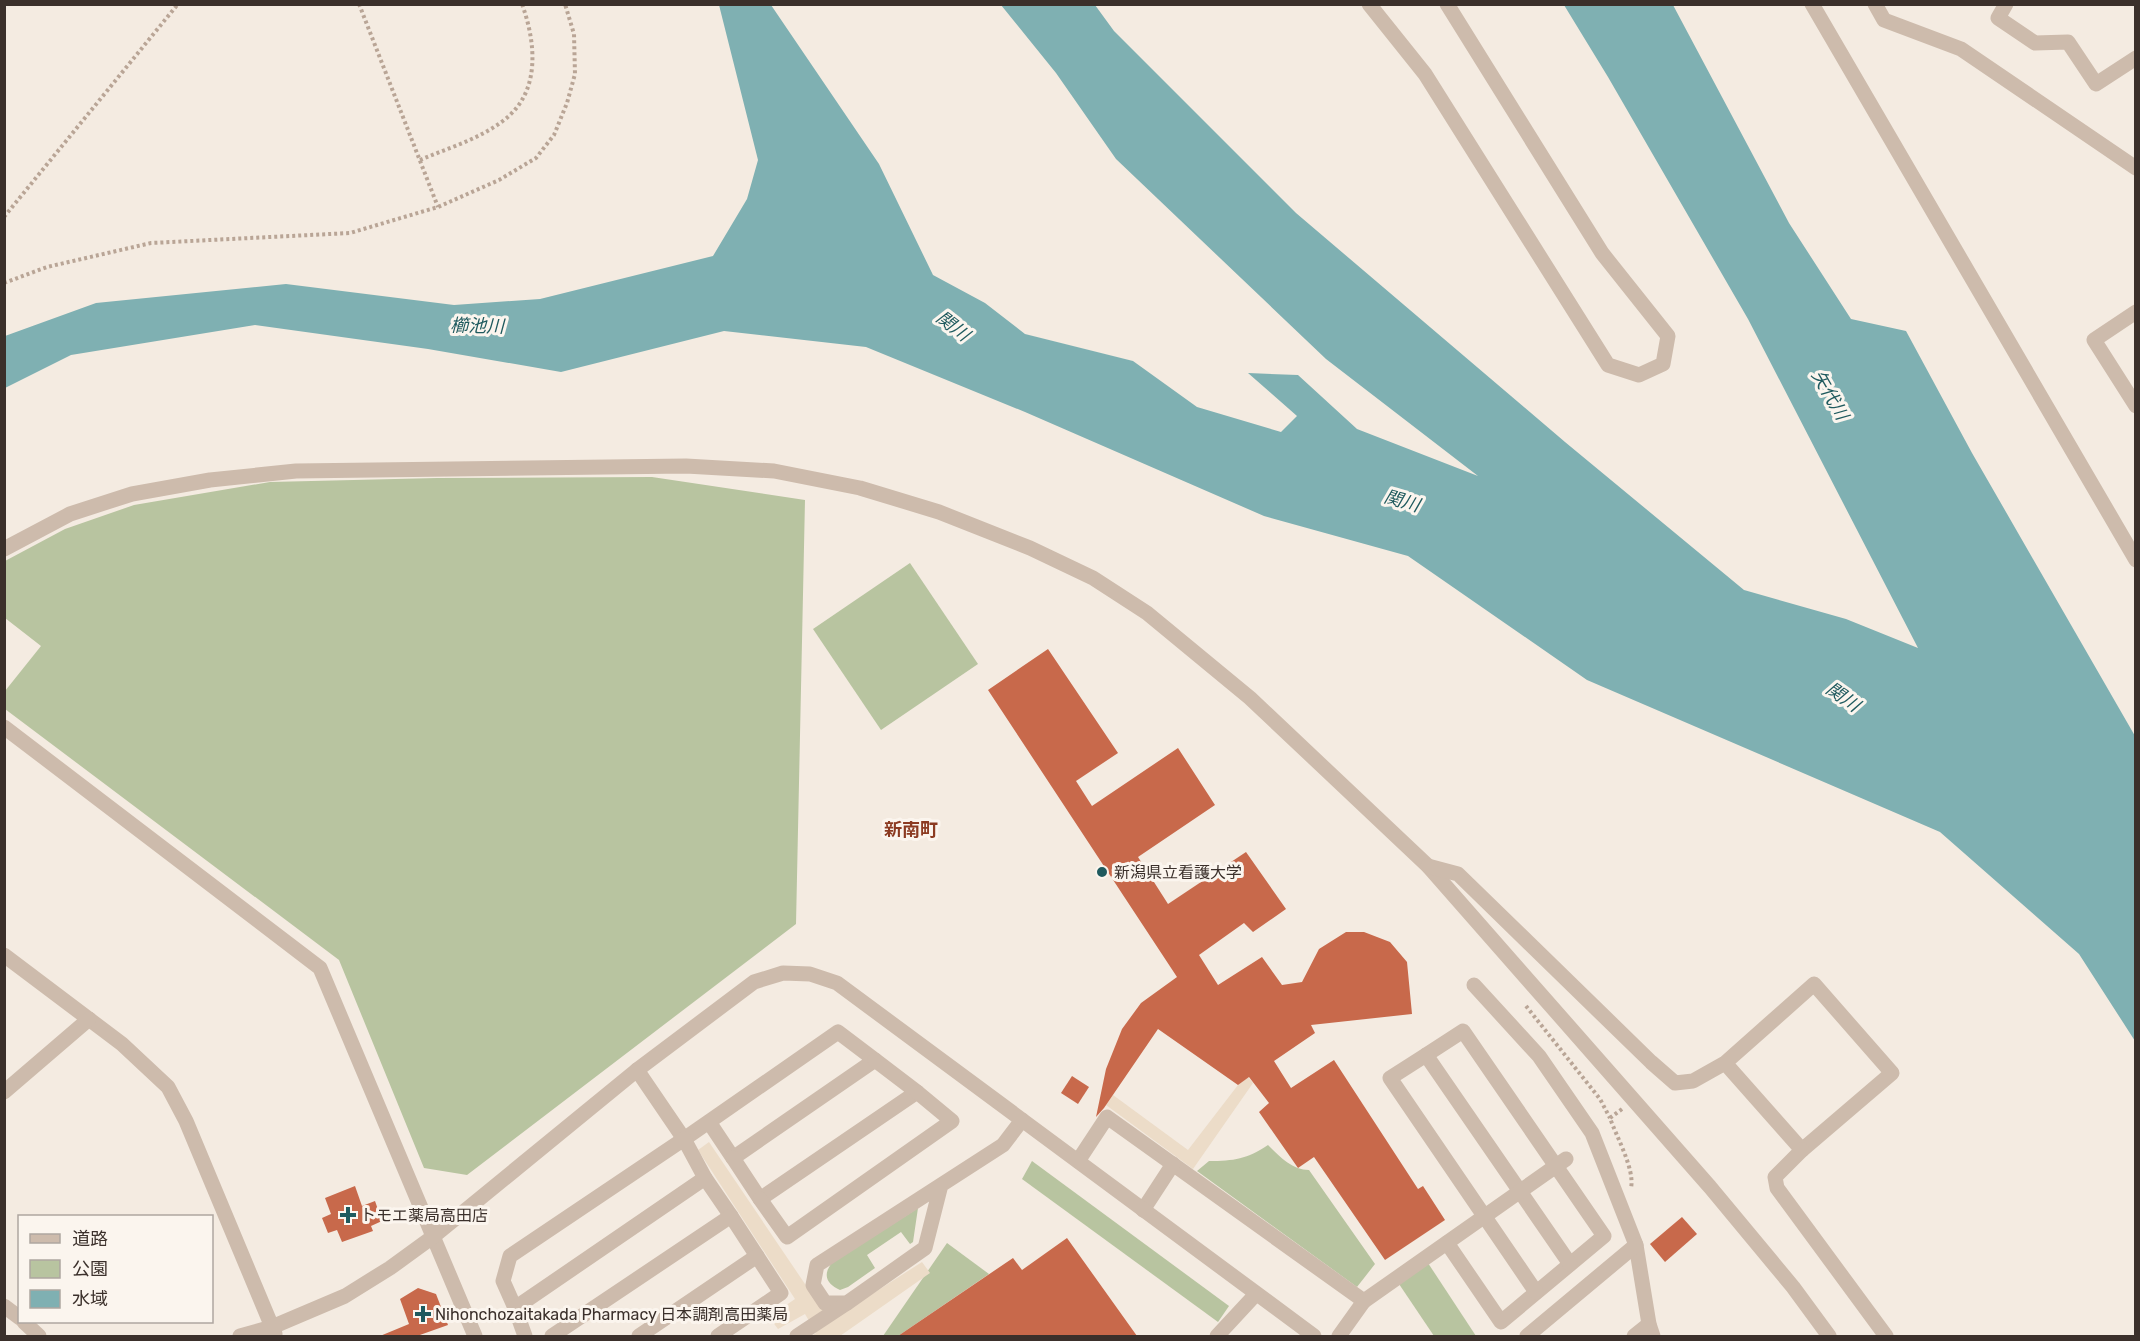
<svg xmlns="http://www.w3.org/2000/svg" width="2140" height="1341" font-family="Rubik,'Noto Sans JP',sans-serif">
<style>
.green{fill:#b8c4a0}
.plaza{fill:#ecdcc8}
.water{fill:#7fb0b2}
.building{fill:#c8694b}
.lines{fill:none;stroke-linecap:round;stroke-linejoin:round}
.path{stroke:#b9a596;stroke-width:4;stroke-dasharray:3 3;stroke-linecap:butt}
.minor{stroke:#cdbbac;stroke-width:15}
.poi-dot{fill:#1f5a5e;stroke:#fbf5ee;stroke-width:2}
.labels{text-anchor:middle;stroke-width:6;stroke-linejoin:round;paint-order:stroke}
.poi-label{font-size:16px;fill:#3b302b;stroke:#fbf5ee;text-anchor:start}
.water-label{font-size:18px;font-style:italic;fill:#1f5a5e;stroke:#fbf5ee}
.neighbourhood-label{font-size:18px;font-weight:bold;fill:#8c3b22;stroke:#fbf5ee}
</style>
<rect width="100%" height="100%" fill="#f4ebe1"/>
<!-- green -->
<g class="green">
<path d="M652 477 805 500 796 924 467 1175 424 1168 339 960 5 709V691L41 646 5 618V561L65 529 134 505 270 482 437 478Z"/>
<path d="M910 563 978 664 881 730 813 629Z"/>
<path d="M1268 1145C1279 1156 1292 1170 1309 1170L1375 1264 1357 1287 1197 1171 1209 1161C1234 1161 1247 1159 1268 1145Z"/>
<path d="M1032 1161 1229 1306 1218 1322 1022 1179Z"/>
<path d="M918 1208 913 1242 910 1244 901 1232 867 1255 875 1268 848 1287 840 1290C827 1284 822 1275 832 1263Z"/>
<path d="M947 1243 989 1274 898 1336H883Z"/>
<path d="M1428 1263 1476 1336H1434L1399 1284Z"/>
</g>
<!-- plaza -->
<g class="plaza">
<path d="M1248 1077 1253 1083 1193 1169 1106 1105 1113 1095 1188 1150 1238 1085Z"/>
<path d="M709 1142 830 1321 922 1262 930 1273 840 1336H811L816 1333 805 1314 778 1329 769 1317 795 1299 698 1150Z"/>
</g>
<!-- water -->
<path class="water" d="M719 5H771L879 164 933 275 985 303 1025 334 1133 361 1197 407 1281 432 1297 416 1248 373 1298 375 1357 429 1478 476 1326 359 1116 159 1056 73 1001 5H1095L1114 31 1296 213 1565 442 1744 590 1846 619 1918 648 1748 319 1608 77 1564 5H1673L1789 223 1851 319 1906 331 1972 453 2135 736V1041L2079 954 1940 832 1587 680 1408 556 1264 516 1025 412 866 347 724 331 561 372 428 349 255 325 71 355 5 388V336L96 303 286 284 454 305 540 299 713 256 747 199 758 160Z"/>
<!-- building -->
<g class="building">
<path d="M1048 649 1118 753 1076 781 1092 806 1178 748 1215 805 1138 857 1168 904 1246 852 1286 909 1253 932 1244 923 1199 955 1218 985 1262 957 1282 985 1302 982 1319 949 1346 932H1364L1390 942 1407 962 1412 1014 1311 1025 1315 1033 1274 1061 1291 1088 1334 1060 1418 1189 1423 1186 1445 1220 1385 1260 1314 1157 1298 1168 1259 1112 1269 1103 1249 1077 1238 1085 1158 1029 1104 1108 1096 1117 1106 1069 1122 1029 1141 1003 1177 977 988 690Z"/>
<path d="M1072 1076 1089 1087 1078 1104 1061 1093Z"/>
<path d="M355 1186 362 1206 375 1201 382 1221 371 1226 373 1231 342 1242 337 1230 328 1233 322 1218 331 1214 325 1198Z"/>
<path d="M1682 1217 1697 1234 1665 1262 1650 1244Z"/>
<path d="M1067 1238 1137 1336H898L1013 1258 1022 1270Z"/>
<path d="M418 1288 436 1294 448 1325 417 1336H380L409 1324 400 1299Z"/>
</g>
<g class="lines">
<!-- path -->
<g class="path">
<path d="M359 4 438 207"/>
<path d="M420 160C448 148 480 139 504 120 541 92 536 43 522 4"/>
<path d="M4 217 178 4"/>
<path d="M4 283 47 267 151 243 350 233 438 207 499 180 536 158 554 135 567 103 575 74 574 34 565 4"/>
<path d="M1526 1006 1600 1099 1610 1118"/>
<path d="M1622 1109 1610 1118C1616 1136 1635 1169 1631 1188"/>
</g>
<!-- minor -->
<g class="minor">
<path d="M1369 4 1425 74 1608 365 1639 375 1663 364 1668 336 1602 253 1447 4"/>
<path d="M1812 4 2136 560"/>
<path d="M1875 4 1884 20 1961 49 2136 168"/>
<path d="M2006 4 1998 18 2035 43 2068 42 2096 84 2136 58"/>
<path d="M2136 312 2094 340 2136 406"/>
<path d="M4 549 70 514 132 494 210 480 296 471 686 466 774 471 860 488 939 512 1030 548 1093 578 1147 613 1250 698 1428 866 1710 1187 1793 1287 1829 1336"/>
<path d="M4 727 320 968 475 1336"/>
<path d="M1428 866 1458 874 1651 1062 1675 1083 1693 1081 1725 1063 1814 984 1892 1073 1802 1150 1725 1063"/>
<path d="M4 955 122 1044 168 1087 186 1121 275 1334"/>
<path d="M1474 985 1539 1056 1592 1133 1636 1245 1649 1324 1653 1336"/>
<path d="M1426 1055 1463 1031 1604 1236 1501 1322 1447 1243"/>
<path d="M637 1070 684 1139 838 1032 875 1060 733 1158 709 1122"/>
<path d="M4 1092 89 1019"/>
<path d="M1802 1150 1775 1177 1777 1188 1886 1336"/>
<path d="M733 1158 760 1199 917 1092 875 1060"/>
<path d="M1078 1161 1107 1117 1364 1301 1339 1336"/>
<path d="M941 1185 925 1248 847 1303H825L813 1285 817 1265 1003 1145 1022 1120"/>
<path d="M760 1199 787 1237 952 1121 917 1092"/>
<path d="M1143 1210 1173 1164"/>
<path d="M1536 1292 1390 1078 1426 1055 1570 1264"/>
<path d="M1364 1301 1566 1159"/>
<path d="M4 1306 20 1318"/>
<path d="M515 1308 503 1281 510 1256 684 1139 705 1178"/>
<path d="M24 1322 39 1336"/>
<path d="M240 1336 272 1327 345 1296 390 1268 434 1236 637 1070 754 982 783 973 810 974 837 983 1314 1336"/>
<path d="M525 1336 515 1308 705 1178 731 1216"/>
<path d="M552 1336 731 1216 781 1293 718 1336"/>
<path d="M639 1336 757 1256"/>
<path d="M797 1336 847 1303"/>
<path d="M1217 1336 1256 1294"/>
<path d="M1527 1336 1636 1245"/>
<path d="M1634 1336 1649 1324"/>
</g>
</g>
<!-- markers -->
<g class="poi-dot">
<circle cx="1102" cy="872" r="6"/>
<path d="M345 1206h6v6h6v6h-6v6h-6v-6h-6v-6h6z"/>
<path d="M420 1305h6v6h6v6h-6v6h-6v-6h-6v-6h6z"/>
</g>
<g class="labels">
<!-- poi labels -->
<g class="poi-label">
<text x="1114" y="878">新潟県立看護大学</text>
<text x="360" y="1221">トモエ薬局高田店</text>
<text x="435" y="1320">Nihonchozaitakada Pharmacy 日本調剤高田薬局</text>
</g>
<!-- water labels -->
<g class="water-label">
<text transform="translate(477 326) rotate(1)" y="6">櫛池川</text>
<text transform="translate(953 326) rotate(38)" y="6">関川</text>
<text transform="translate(1830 395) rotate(60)" y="6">矢代川</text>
<text transform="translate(1402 501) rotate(16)" y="6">関川</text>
<text transform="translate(1843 697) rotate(35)" y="6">関川</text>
</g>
<!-- neighbourhood labels -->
<g class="neighbourhood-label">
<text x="911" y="836">新南町</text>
</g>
</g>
<!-- border -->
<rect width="2140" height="1341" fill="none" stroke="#3b302b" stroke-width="12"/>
<!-- legend -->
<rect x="18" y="1215" width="195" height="108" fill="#fbf5ee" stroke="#aea6a0" stroke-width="1.5"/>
<rect x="30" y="1234" width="30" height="9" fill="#cdbbac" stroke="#aea6a0" stroke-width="1.5"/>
<text x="72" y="1245" font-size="18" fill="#3b302b">道路</text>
<rect x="30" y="1260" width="30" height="18" fill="#b8c4a0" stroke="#aea6a0" stroke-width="1.5"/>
<text x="72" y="1275" font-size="18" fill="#3b302b">公園</text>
<rect x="30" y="1290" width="30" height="18" fill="#7fb0b2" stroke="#aea6a0" stroke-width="1.5"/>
<text x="72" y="1305" font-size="18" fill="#3b302b">水域</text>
</svg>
